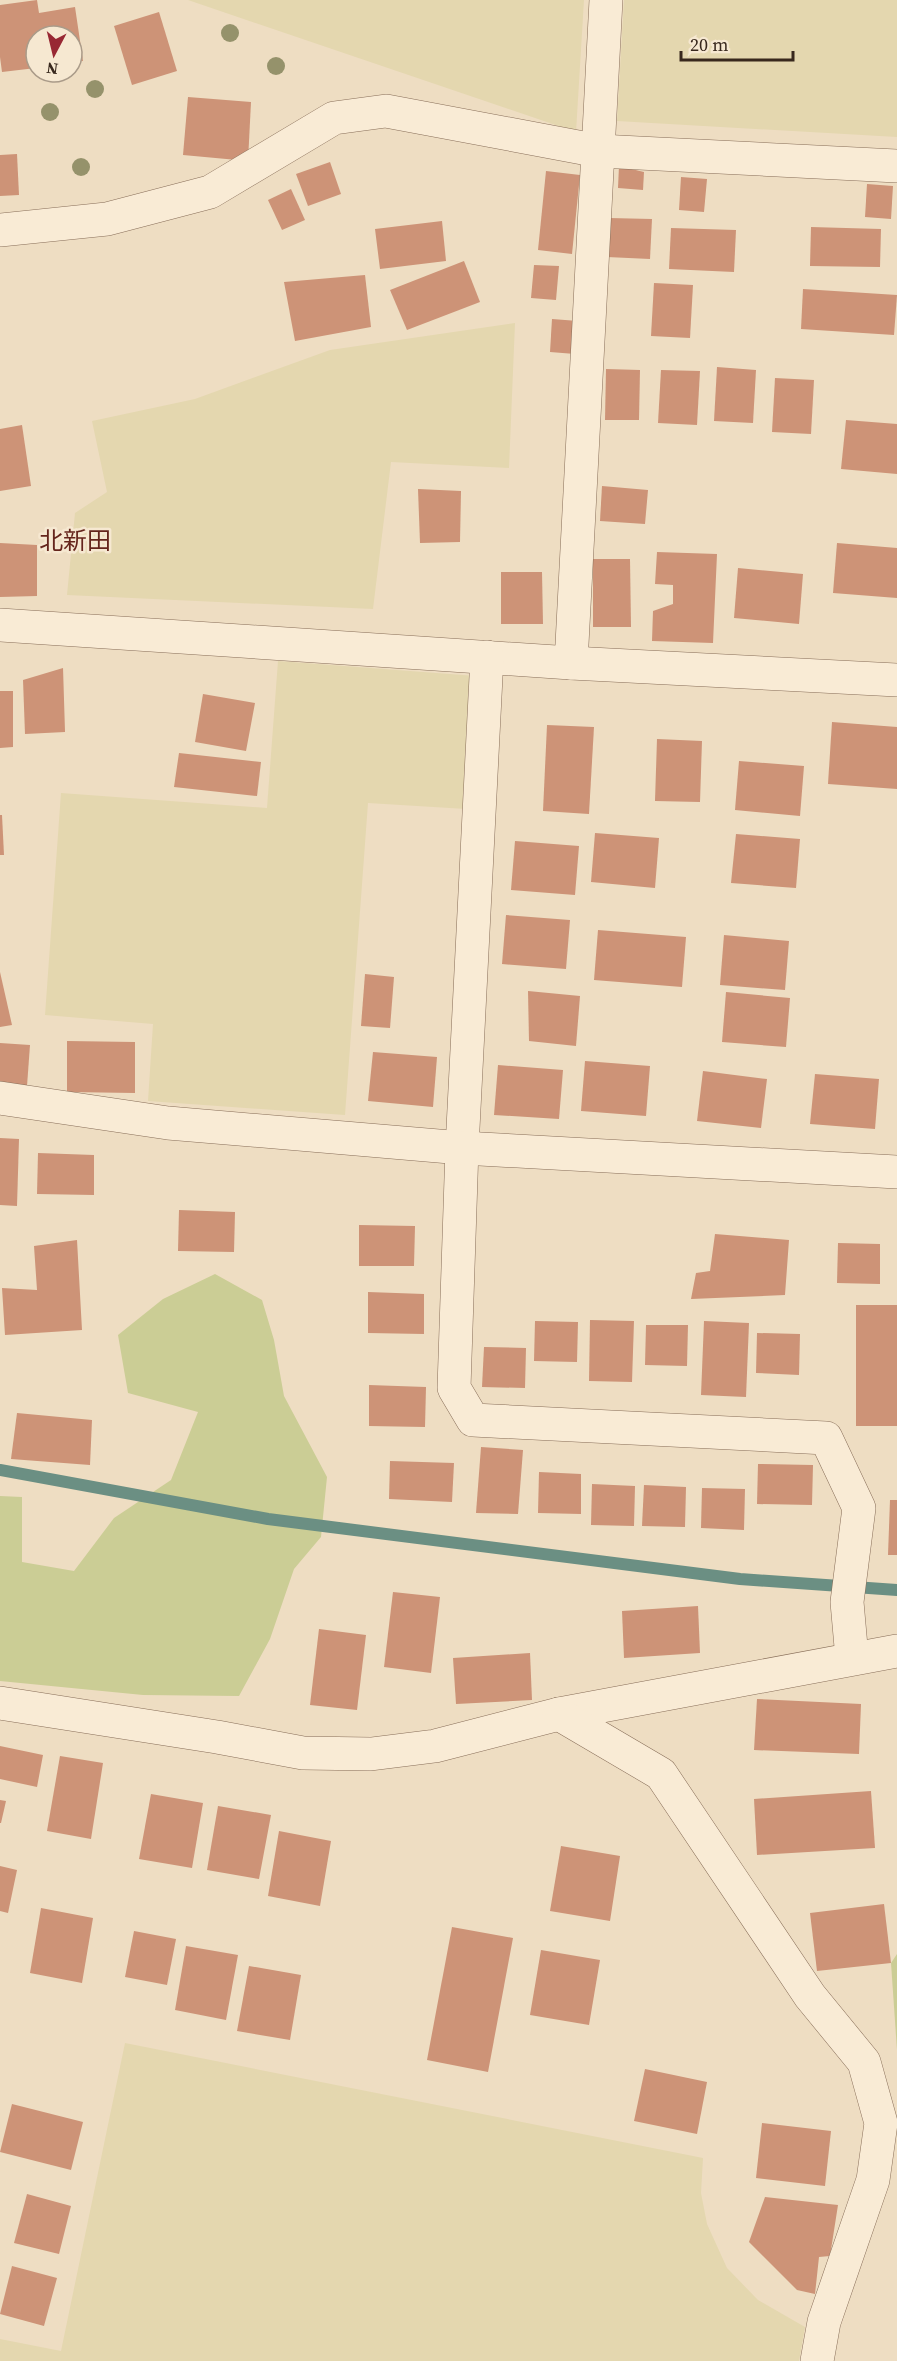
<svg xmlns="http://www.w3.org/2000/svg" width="897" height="2361" font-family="'Source Serif 4','Noto Sans JP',serif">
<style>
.farmland{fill:#e4d7af}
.green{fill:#cbcd95}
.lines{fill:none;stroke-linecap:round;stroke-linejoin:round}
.stream{stroke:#6b8f83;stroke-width:12}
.building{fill:#cd9377}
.minor-casing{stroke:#886e59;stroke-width:34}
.minor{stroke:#f9ebd5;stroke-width:33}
.tree{fill:#95926b}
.labels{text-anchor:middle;stroke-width:5;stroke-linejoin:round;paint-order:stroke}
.quarter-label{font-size:24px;fill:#65251c;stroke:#f6e8d1}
</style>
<rect width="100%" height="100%" fill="#eeddc2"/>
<!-- farmland -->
<g class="farmland">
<path d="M188 0H584L576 132Z"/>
<path d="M624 0H897V137L617 121Z"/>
<path d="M515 323 509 468 391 462 373 609 67 595 75 513 107 492 92 421 195 399 330 350Z"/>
<path d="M278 661 476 676 466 809 368 803 345 1115 148 1101 153 1024 45 1015 61 793 267 808Z"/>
<path d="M125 2043 703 2158 701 2193 707 2224 727 2268 758 2300 805 2327 799 2361H0V2339L61 2351Z"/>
</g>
<!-- green -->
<g class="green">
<path d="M215 1274 262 1300 274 1340 284 1396 327 1477 321 1537 294 1569 270 1639 239 1696 143 1695 0 1681V1496L22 1497V1562L74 1571 114 1518 171 1480 198 1412 128 1393 118 1335 163 1299Z"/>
<path d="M897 1954V2050L891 1963Z"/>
</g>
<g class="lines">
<!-- stream -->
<path class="stream" d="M0 1470 268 1519 740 1579 897 1590"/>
</g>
<!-- building -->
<g class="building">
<path d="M37 0 39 13 75 7 83 61 72 62V36H36V68L2 72 0 57V5Z"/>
<path d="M159 12 177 71 132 85 114 26Z"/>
<path d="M188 97 251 102 248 161 183 155Z"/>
<path d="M17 154 19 195 0 196V155Z"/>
<path d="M330 162 341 194 308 206 296 174Z"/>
<path d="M619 166 644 172 643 190 618 188Z"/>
<path d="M546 171 580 175 572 254 538 250Z"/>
<path d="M681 177 707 179 704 212 679 210Z"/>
<path d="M867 184 893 186 891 219 865 217Z"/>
<path d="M291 189 305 220 282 230 268 200Z"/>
<path d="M609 218 652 219 650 259 607 257Z"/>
<path d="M442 221 446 261 380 269 375 229Z"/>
<path d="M811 227 881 229 880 267 810 266Z"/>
<path d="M671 228 736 230 734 272 669 269Z"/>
<path d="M464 261 480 302 407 330 390 290Z"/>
<path d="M534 265 559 266 556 300 531 298Z"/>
<path d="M365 275 371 327 295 341 284 282Z"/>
<path d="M654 283 693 285 690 338 651 336Z"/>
<path d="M803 289 897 295 894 335 801 329Z"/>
<path d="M552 319 578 321 575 354 550 352Z"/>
<path d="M717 367 756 370 753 423 714 421Z"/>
<path d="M606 369 640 370 639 420H605Z"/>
<path d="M661 370 700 371 697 425 658 423Z"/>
<path d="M775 378 814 380 811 434 772 432Z"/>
<path d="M846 420 897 424V474L841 469Z"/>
<path d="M22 425 31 486 0 491V429Z"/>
<path d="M602 486 648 490 645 524 600 521Z"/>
<path d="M418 489 461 491 460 542 420 543Z"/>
<path d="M0 543 37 545V596L0 597Z"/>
<path d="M837 543 897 548V598L833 593Z"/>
<path d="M657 552 717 554 713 643 652 641 653 611 673 604V585L655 584Z"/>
<path d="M593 559H630L631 627H593Z"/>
<path d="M738 568 803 574 799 624 734 618Z"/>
<path d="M501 572H542L543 624H501Z"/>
<path d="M63 668 65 732 25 734 23 680Z"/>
<path d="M0 691H13V747L0 748Z"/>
<path d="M203 694 255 703 246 751 195 742Z"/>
<path d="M832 722 897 727V789L828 784Z"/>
<path d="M547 725 594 727 589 814 543 811Z"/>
<path d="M657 739 702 741 700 802 655 801Z"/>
<path d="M179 753 261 762 257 796 174 787Z"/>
<path d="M739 761 804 766 800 816 735 810Z"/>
<path d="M0 815H2L4 855H0Z"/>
<path d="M595 833 659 838 655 888 591 882Z"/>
<path d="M736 834 800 839 796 888 731 883Z"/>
<path d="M515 841 579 846 575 895 511 890Z"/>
<path d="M506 915 570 920 566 969 502 964Z"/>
<path d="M598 930 686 937 682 987 594 980Z"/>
<path d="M724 935 789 941 785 990 720 985Z"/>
<path d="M0 972 12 1025 0 1027Z"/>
<path d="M365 974 394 977 390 1028 361 1026Z"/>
<path d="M528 991 580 996 576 1046 529 1041Z"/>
<path d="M726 992 790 998 786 1047 722 1042Z"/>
<path d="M67 1041 135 1042V1093L67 1092Z"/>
<path d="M0 1043 30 1045 27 1086 0 1083Z"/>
<path d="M373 1052 437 1057 433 1107 368 1101Z"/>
<path d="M585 1061 650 1066 646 1116 581 1111Z"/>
<path d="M498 1065 563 1070 559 1119 494 1115Z"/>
<path d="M703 1071 767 1079 761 1128 697 1121Z"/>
<path d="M815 1074 879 1079 875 1129 810 1124Z"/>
<path d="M0 1138 19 1139 17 1206 0 1205Z"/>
<path d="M38 1153 94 1155V1195L37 1194Z"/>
<path d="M179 1210 235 1212 234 1252 178 1251Z"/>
<path d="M359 1225 415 1226 414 1266H359Z"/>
<path d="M715 1234 789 1240 785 1295 691 1299 696 1273 710 1271Z"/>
<path d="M77 1240 82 1330 5 1335 2 1288 37 1290 34 1246Z"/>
<path d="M838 1243 880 1244V1284L837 1283Z"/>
<path d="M368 1292 424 1294V1334L368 1333Z"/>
<rect x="856" y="1305" width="41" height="121"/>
<path d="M590 1320 634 1321 632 1382 589 1381Z"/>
<path d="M535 1321 578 1322 577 1362 534 1361Z"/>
<path d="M704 1321 749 1323 746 1397 701 1395Z"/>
<path d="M646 1325H688L687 1366 645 1365Z"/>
<path d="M757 1333 800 1334 799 1375 756 1373Z"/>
<path d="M484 1347 526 1348 525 1388 482 1387Z"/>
<path d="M369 1385 426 1387 425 1427 369 1426Z"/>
<path d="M17 1413 92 1420 90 1465 11 1459Z"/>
<path d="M481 1447 523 1450 518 1514 476 1513Z"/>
<path d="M390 1461 454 1463 452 1502 389 1499Z"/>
<path d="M758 1464 813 1465 812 1505 757 1504Z"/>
<path d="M539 1472 581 1474V1514L538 1513Z"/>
<path d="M592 1484 635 1486 634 1526 591 1525Z"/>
<path d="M644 1485 686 1487 685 1527 642 1526Z"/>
<path d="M702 1488 745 1489 744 1530 701 1528Z"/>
<path d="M890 1500H897V1555H888Z"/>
<path d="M393 1592 440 1597 431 1673 384 1667Z"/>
<path d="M698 1606 700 1653 624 1658 622 1611Z"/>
<path d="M319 1629 366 1635 357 1710 310 1705Z"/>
<path d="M530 1653 532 1700 456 1704 453 1658Z"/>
<path d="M757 1699 861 1704 859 1754 754 1750Z"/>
<path d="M0 1746 43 1755 37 1787 0 1779Z"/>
<path d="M60 1756 103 1763 91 1839 47 1831Z"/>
<path d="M871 1791 875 1848 757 1855 754 1799Z"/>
<path d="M151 1794 203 1803 192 1868 139 1859Z"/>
<path d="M0 1800 6 1801 1 1823H0Z"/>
<path d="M218 1806 271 1815 259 1879 207 1870Z"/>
<path d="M279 1831 331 1841 320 1906 268 1896Z"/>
<path d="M561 1846 620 1856 610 1921 550 1911Z"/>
<path d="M0 1866 17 1870 8 1913 0 1911Z"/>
<path d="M884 1904 891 1963 817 1971 810 1913Z"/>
<path d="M41 1908 93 1918 82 1983 30 1973Z"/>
<path d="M452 1927 513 1938 488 2072 427 2060Z"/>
<path d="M134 1931 176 1939 167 1985 125 1977Z"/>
<path d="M186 1946 238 1955 226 2020 175 2010Z"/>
<path d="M541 1950 600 1960 589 2025 530 2015Z"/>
<path d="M249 1966 301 1975 290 2040 237 2031Z"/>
<path d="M645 2069 707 2082 697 2134 634 2121Z"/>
<path d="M12 2104 83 2122 71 2170 0 2152Z"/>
<path d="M762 2123 831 2131 825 2186 756 2178Z"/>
<path d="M27 2194 71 2206 59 2254 14 2243Z"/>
<path d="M765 2197 838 2205 830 2256 819 2257 815 2294 797 2290 749 2242Z"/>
<path d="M12 2266 57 2278 44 2326 0 2314Z"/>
</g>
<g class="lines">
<!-- minor casing -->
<g class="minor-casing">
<g id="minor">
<path d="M0 230 107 219 210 192 334 118 386 111 599 151 897 166"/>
<path d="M0 625 571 663 897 680"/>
<path d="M487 657 462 1148 454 1388 473 1420 826 1438 859 1508 847 1602 852 1658"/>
<path d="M571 663 606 0"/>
<path d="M0 1098 168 1123 462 1148 897 1172"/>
<path d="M0 1703 217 1737 303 1753 371 1754 435 1746 559 1714 897 1651"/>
<path d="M559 1714 661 1774 810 1996 864 2062 881 2123 873 2180 824 2322 817 2361"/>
</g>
</g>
<!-- minor -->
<use href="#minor" class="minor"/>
</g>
<!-- trees -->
<g class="tree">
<circle cx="230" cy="33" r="9"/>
<circle cx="276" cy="66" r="9"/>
<circle cx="95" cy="89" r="9"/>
<circle cx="50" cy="112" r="9"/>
<circle cx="81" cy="167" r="9"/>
</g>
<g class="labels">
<!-- quarter labels -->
<g class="quarter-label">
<text x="75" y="549">北新田</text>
</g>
</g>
<!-- north arrow -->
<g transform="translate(54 54) rotate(187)"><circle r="28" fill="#f6e8d1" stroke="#aa9b89" stroke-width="1.5"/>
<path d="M0-4.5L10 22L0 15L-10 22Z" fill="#982833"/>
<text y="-9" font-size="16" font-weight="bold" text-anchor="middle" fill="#38281d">N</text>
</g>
<!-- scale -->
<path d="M681 51v9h112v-9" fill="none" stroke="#38281d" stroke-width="3"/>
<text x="690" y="51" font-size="18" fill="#38281d" stroke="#f6e8d1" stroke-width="4.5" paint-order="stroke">20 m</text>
</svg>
